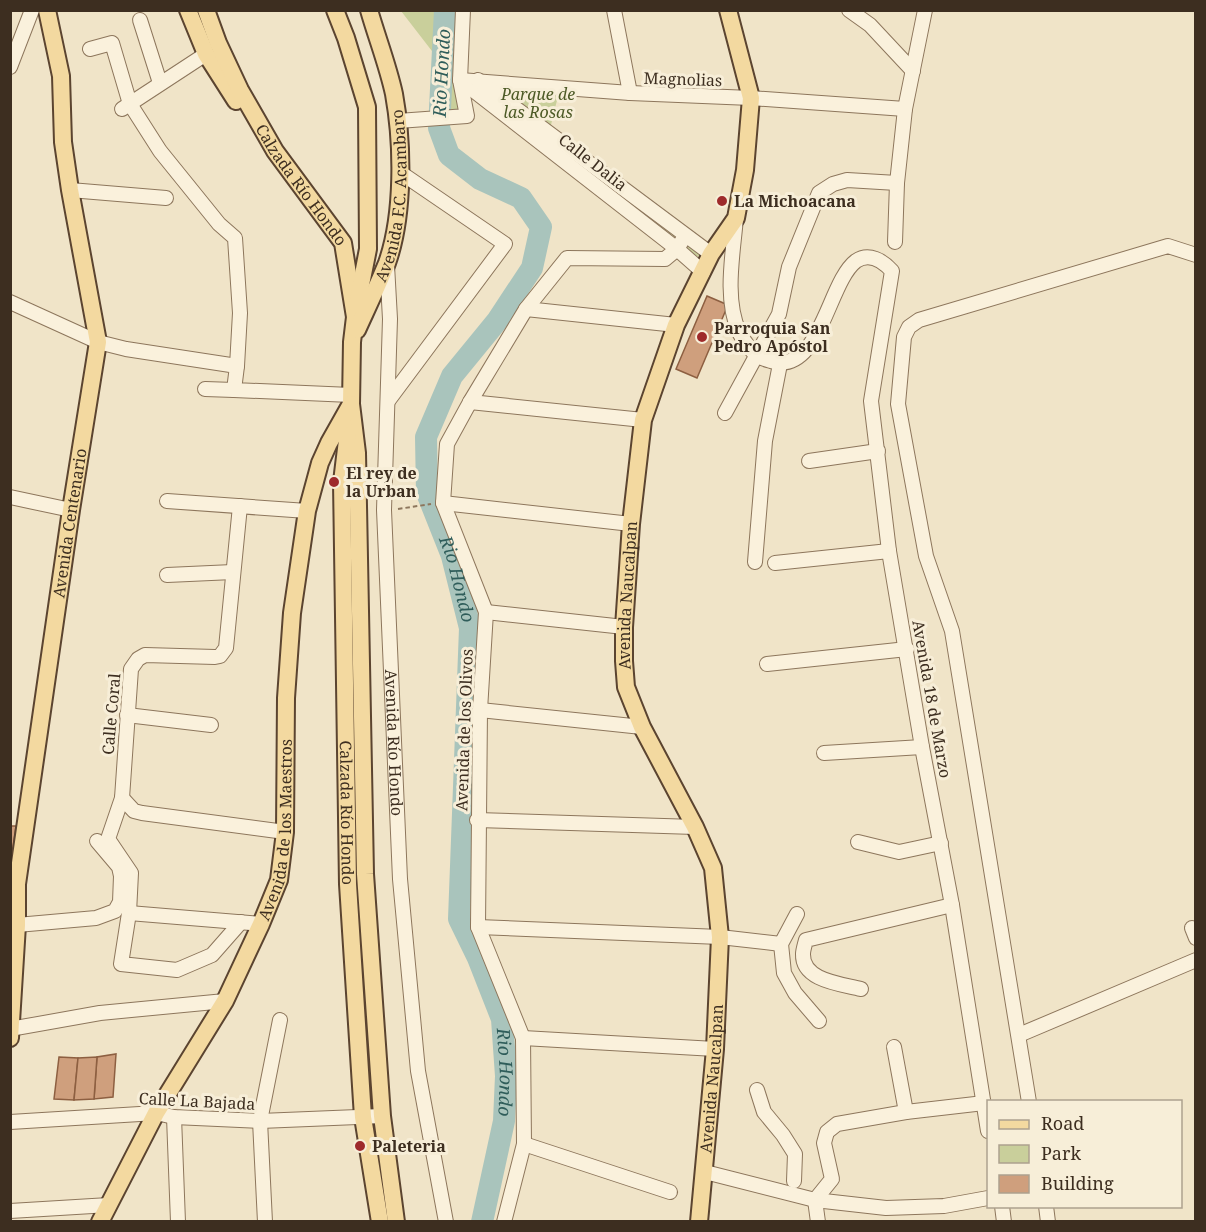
<svg xmlns="http://www.w3.org/2000/svg" width="1206" height="1232" font-family="'Noto Serif',serif">
<style>
.green{fill:#c9cf9b}
.lines{fill:none;stroke-linecap:round;stroke-linejoin:round}
.river{stroke:#a9c4bc;stroke-width:22}
.building{fill:#cf9f7d;stroke:#8d5f41;stroke-width:1.5}
.minor-casing{stroke:#8d765c;stroke-width:16}
.major-casing{stroke:#5b4430;stroke-width:20}
.path{stroke:#8d765c;stroke-width:2;stroke-dasharray:4.5 3;stroke-linecap:butt}
.minor{stroke:#faf1dc;stroke-width:14}
.major{stroke:#f3d9a0;stroke-width:16}
.poi-dot{fill:#9e2a2b;stroke:#f7eed8;stroke-width:2}
.labels{text-anchor:middle;stroke-width:6;stroke-linejoin:round;paint-order:stroke}
.street-label{font-size:16px;fill:#3d2e20;stroke:#f7eed8}
.park-label{font-size:16px;font-style:italic;fill:#4d5a26;stroke:#f7eed8}
.poi-label{font-size:16px;font-weight:bold;fill:#3d2e20;stroke:#f7eed8;text-anchor:start}
.water-label{font-size:18px;font-style:italic;fill:#2f5d5a;stroke:#f7eed8}
</style>
<rect width="100%" height="100%" fill="#f0e4c8"/>
<!-- green -->
<g class="green">
<path d="M401 11H451L443 47 442 64Z"/>
<path d="M460 80 560 88 549 133 710 261 676 248 461 81 467 116 441 117 442 82Z"/>
</g>
<g class="lines">
<!-- river -->
<path class="river" id="s1" d="M445 10 439 128 449 155 480 179 521 198 541 227 532 268 497 321 452 376 426 437 427 493 452 556 470 628 459 919 478 958 502 1019 506 1076 504 1121 482 1222"/>
</g>
<!-- building -->
<g class="building">
<path d="M707 296 728 305 697 378 676 369Z"/>
<path d="M10 826H16L13 848H10Z"/>
<path d="M116 1054 113 1097 94 1099 97 1057Z"/>
<path d="M59 1057 78 1058 74 1100 54 1099Z"/>
<path d="M97 1057 94 1099 74 1100 78 1058Z"/>
</g>
<g class="lines">
<!-- minor casing -->
<g class="minor-casing">
<g id="minor">
<path d="M614 10 630 93"/>
<path d="M849 10 870 25 913 71"/>
<path d="M140 20 160 83"/>
<path d="M90 49 112 43 130 104 160 151 219 224 235 238 240 313 237 366"/>
<path d="M10 67 32 10"/>
<path d="M460 80 630 93 751 98 905 109"/>
<path d="M460 80 677 249 703 272"/>
<path d="M478 80 711 254"/>
<path d="M122 109 206 54"/>
<path d="M398 121 467 116 460 80 463 10"/>
<path d="M70 190 166 198"/>
<path d="M736 218C733 254 724 298 739 332 741 337 746 343 749 347 756 357 760 358 771 361 820 376 828 282 856 261 869 252 883 261 892 271L871 401 889 551 922 747 952 905 988 1131"/>
<path d="M895 242 897 183 905 109 925 10"/>
<path id="s2" d="M387 265 390 319 384 510 400 879 418 1071 446 1222"/>
<path d="M10 302 98 342 126 349 237 366 234 390 351 395"/>
<path d="M526 309 676 325"/>
<path d="M205 389 234 390"/>
<path d="M388 401 505 244 401 173"/>
<path d="M470 402 643 420"/>
<path d="M725 413 779 314 789 267 819 193 833 184 847 180 897 183"/>
<path d="M809 461 878 451"/>
<path d="M10 497 71 510"/>
<path d="M167 501 307 511"/>
<path d="M443 503 631 524"/>
<path d="M240 506 226 648 220 656 215 657 145 655 138 659 131 669 122 798 108 839 131 873 129 913 121 964 177 970 212 955 241 922"/>
<path d="M755 562 765 441 780 364"/>
<path d="M775 563 889 551"/>
<path d="M167 575 233 572"/>
<path d="M486 612 624 627"/>
<path d="M767 664 907 649"/>
<path d="M480 710 642 727"/>
<path d="M127 715 211 725"/>
<path d="M824 753 922 747"/>
<path d="M122 798 134 811 142 813 285 832"/>
<path d="M477 820 695 827"/>
<path d="M858 842 899 852 941 843"/>
<path d="M129 913 261 924"/>
<path d="M797 914 781 944 784 973 795 993 819 1021"/>
<path d="M17 925 96 918 115 911 120 902 121 876 119 867 97 841"/>
<path d="M478 927 720 937 781 944"/>
<path d="M1192 928 1196 938"/>
<path d="M861 989C842 984 802 981 803 954 803 950 805 944 806 940L952 905"/>
<path d="M10 1029 100 1013 225 1001"/>
<path d="M1019 1035 1196 960"/>
<path d="M523 1038 715 1049"/>
<path d="M894 1047 906 1112"/>
<path d="M757 1090 764 1112 783 1135 795 1154 794 1181"/>
<path d="M1029 1102 952 631 926 556 898 404 904 337 909 327 919 320 1168 246 1196 255"/>
<path d="M174 1117 178 1222"/>
<path d="M10 1122 156 1113 174 1117 260 1121 382 1116"/>
<path d="M524 1144 670 1192"/>
<path d="M705 1172 815 1200 886 1208 944 1206 988 1198"/>
<path d="M1002 1206 1004 1222"/>
<path d="M1046 1206 1048 1222"/>
<path d="M10 1211 109 1205"/>
<path d="M265 1222 260 1121 280 1020"/>
<path d="M504 1222 524 1144 523 1038 478 927 480 710 486 612 443 503 447 444 470 402 526 309 567 258 665 259 677 249 685 236"/>
<path d="M818 1222 815 1200 832 1179 824 1143 827 1132 837 1124 906 1112 984 1103"/>
</g>
</g>
<!-- major casing -->
<g class="major-casing">
<g id="major">
<path d="M188 10 206 54 236 101"/>
<path id="s3" d="M206 10 218 43 240 90 275 151 343 243 355 317 352 342 351 404 357 453 365 874 382 1116 396 1222"/>
<path d="M335 10 346 38 367 107 368 249 357 305"/>
<path id="s4" d="M357 330C367 308 378 285 387 263 404 215 403 144 394 94 388 66 377 38 369 10"/>
<path id="s5" d="M348 432 342 482 348 884 363 1117 380 1222"/>
<path id="s6" d="M10 1038 17 925V884L71 510 98 342 70 190 63 142 61 76 47 10"/>
<path id="s7" d="M100 1222 156 1113 225 1001 261 924 279 880 285 832 286 698 292 613 307 511 320 463 329 443 351 404"/>
<path id="s8" d="M699 1222 715 1049 720 937 713 868 695 827 642 727 626 687 624 661V627L631 524 643 420 676 325 711 254 736 218 745 170 751 98 728 10"/>
</g>
</g>
<!-- path -->
<path class="path" d="M398 509 431 504"/>
<!-- minor -->
<use href="#minor" class="minor"/>
<!-- major -->
<use href="#major" class="major"/>
</g>
<!-- markers -->
<g class="poi-dot">
<circle cx="722" cy="201" r="6"/>
<circle cx="702" cy="337" r="6"/>
<circle cx="334" cy="482" r="6"/>
<circle cx="360" cy="1146" r="6"/>
</g>
<g class="labels">
<!-- street labels -->
<g class="street-label">
<text transform="translate(683 79) rotate(2)" y="6">Magnolias</text>
<text transform="translate(593 162) rotate(38)" y="6">Calle Dalia</text>
<text dy="6" stroke="none"><textPath href="#s3" startOffset="200">Calzada Río Hondo</textPath></text>
<text dy="6" stroke="none"><textPath href="#s4" startOffset="141">Avenida F.C. Acambaro</textPath></text>
<text dy="6" stroke="none"><textPath href="#s6" startOffset="519">Avenida Centenario</textPath></text>
<text dy="6" stroke="none"><textPath href="#s8" startOffset="648">Avenida Naucalpan</textPath></text>
<text transform="translate(932 699) rotate(80)" y="6">Avenida 18 de Marzo</text>
<text transform="translate(111 714) rotate(-85)" y="6">Calle Coral</text>
<text transform="translate(464 730) rotate(-88)" y="6">Avenida de los Olivos</text>
<text dy="6" stroke="none"><textPath href="#s2" startOffset="478">Avenida Río Hondo</textPath></text>
<text dy="6" stroke="none"><textPath href="#s5" startOffset="381">Calzada Río Hondo</textPath></text>
<text dy="6" stroke="none"><textPath href="#s7" startOffset="436">Avenida de los Maestros</textPath></text>
<text dy="6" stroke="none"><textPath href="#s8" startOffset="144">Avenida Naucalpan</textPath></text>
<text transform="translate(197 1101) rotate(3)" y="6">Calle La Bajada</text>
</g>
<!-- park labels -->
<g class="park-label">
<text x="538" y="100">Parque de<tspan x="538" dy="18">las Rosas</tspan></text>
</g>
<!-- poi labels -->
<g class="poi-label">
<text x="734" y="207">La Michoacana</text>
<text x="714" y="334">Parroquia San<tspan x="714" dy="18">Pedro Apóstol</tspan></text>
<text x="346" y="479">El rey de<tspan x="346" dy="18">la Urban</tspan></text>
<text x="372" y="1152">Paleteria</text>
</g>
<!-- water labels -->
<g class="water-label">
<text transform="translate(442 73) rotate(-87)" y="6">Rio Hondo</text>
<text dy="6" stroke="none"><textPath href="#s1" startOffset="657">Rio Hondo</textPath></text>
<text dy="6" stroke="none"><textPath href="#s1" startOffset="1161">Rio Hondo</textPath></text>
</g>
</g>
<!-- border -->
<rect width="1206" height="1232" fill="none" stroke="#3d2e20" stroke-width="24"/>
<!-- legend -->
<rect x="987" y="1100" width="195" height="108" fill="#f7eed8" stroke="#ada18e" stroke-width="1.5"/>
<rect x="999" y="1120" width="30" height="9" fill="#f3d9a0" stroke="#ada18e" stroke-width="1.5"/>
<text x="1041" y="1130" font-size="18" fill="#3d2e20">Road</text>
<rect x="999" y="1145" width="30" height="18" fill="#c9cf9b" stroke="#ada18e" stroke-width="1.5"/>
<text x="1041" y="1160" font-size="18" fill="#3d2e20">Park</text>
<rect x="999" y="1175" width="30" height="18" fill="#cf9f7d" stroke="#ada18e" stroke-width="1.5"/>
<text x="1041" y="1190" font-size="18" fill="#3d2e20">Building</text>
</svg>
